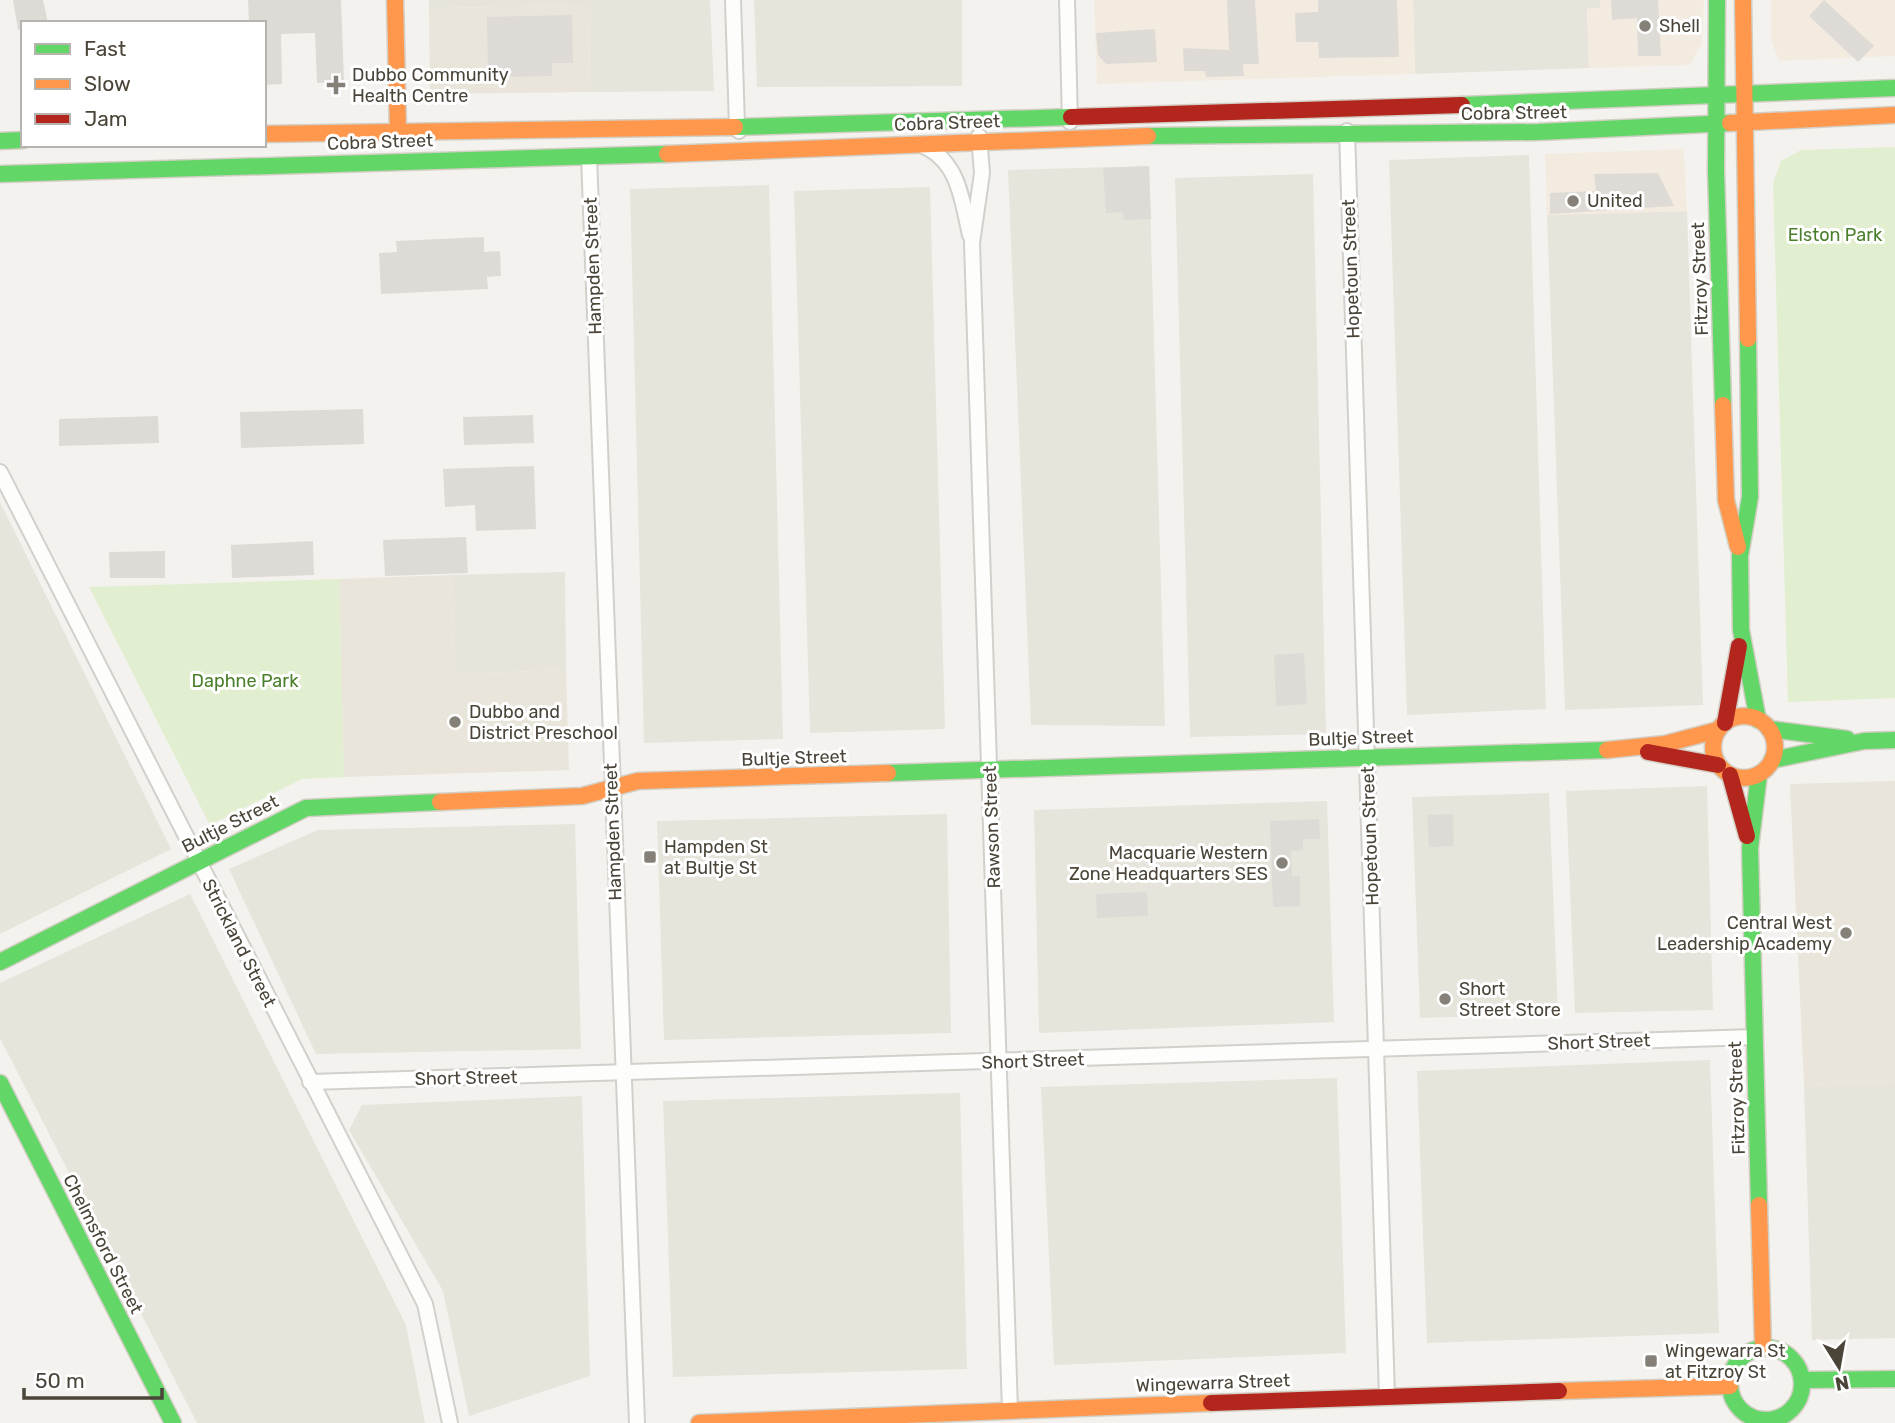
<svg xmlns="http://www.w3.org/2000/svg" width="1895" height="1423" font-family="Rubik,sans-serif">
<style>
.residential{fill:#e7e4dc}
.commercial{fill:#f3ebdf}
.education{fill:#eae5da}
.green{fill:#e1eecf}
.building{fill:#dedbd6}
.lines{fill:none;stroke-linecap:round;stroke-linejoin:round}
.street-casing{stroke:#d2d0cb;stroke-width:18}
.fast-casing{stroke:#d3cfc5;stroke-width:19}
.slow-casing{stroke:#d3cfc5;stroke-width:19}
.jam-casing{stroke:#d3cfc5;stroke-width:19}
.street{stroke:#fdfdfc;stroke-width:14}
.fast{stroke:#63d668;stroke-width:16}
.slow{stroke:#ff974d;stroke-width:16}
.jam{stroke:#b3261e;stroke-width:16}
.poi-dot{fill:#868178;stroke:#fff;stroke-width:2.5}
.labels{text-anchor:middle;stroke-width:6;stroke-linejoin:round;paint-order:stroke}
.poi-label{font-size:18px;fill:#4b4439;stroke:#fff;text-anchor:start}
.street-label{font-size:18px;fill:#4b4439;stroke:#fff}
.park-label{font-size:18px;fill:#4a7f2a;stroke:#fff}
</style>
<rect width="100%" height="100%" fill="#f4f2ee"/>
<!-- residential -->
<g class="residential">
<path d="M429 0H710L714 91 590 92 589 6 429 8Z"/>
<path d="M754 0H962V86L757 87Z"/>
<path d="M1413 0H1600V8L1587 9 1589 68 1415 74Z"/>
<path d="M1529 155 1546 709 1407 715 1389 160Z"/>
<path d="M1149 166 1165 726 1031 725 1008 170Z"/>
<path d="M1313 174 1326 734 1190 737 1175 178Z"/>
<path d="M769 185 783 739 644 743 630 189Z"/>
<path d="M930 187 945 729 810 733 794 191Z"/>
<path d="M1687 211 1703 705 1565 710 1547 215Z"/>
<path d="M0 502 171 849 0 934Z"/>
<path d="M565 572 566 670 455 674 451 575Z"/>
<path d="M1707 786 1713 1010 1575 1013 1566 791Z"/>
<path d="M1549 793 1558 1014 1420 1018 1412 797Z"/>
<path d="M1327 801 1334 1022 1039 1033 1034 810Z"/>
<path d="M947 814 951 1033 664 1040 657 821Z"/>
<path d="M575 824 581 1049 316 1054 229 869 318 830Z"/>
<path d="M190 894 406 1325 425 1423H197L0 1038V983Z"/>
<path d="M1710 1060 1719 1333 1427 1343 1417 1071Z"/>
<path d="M1337 1078 1346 1353 1054 1365 1041 1087Z"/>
<path d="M1895 1082V1338L1812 1340 1804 1085Z"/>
<path d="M960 1093 967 1369 673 1377 663 1101Z"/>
<path d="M582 1096 590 1376 469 1416 443 1291 349 1130 362 1105Z"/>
</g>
<!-- commercial -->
<g class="commercial">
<path d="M1094 0H1413L1415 74 1097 84Z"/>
<path d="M1600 0H1704L1702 43 1690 65 1589 68 1587 9 1600 8Z"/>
<path d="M1771 0H1895V56L1779 61 1771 40Z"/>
<path d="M1684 149 1687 211 1547 215 1545 154Z"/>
</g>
<!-- education -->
<g class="education">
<path d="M589 6 590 92 430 94 429 8Z"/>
<path d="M451 575 455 674 566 670 569 770 344 777 339 579Z"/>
<path d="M1895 781V1082L1804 1085 1790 784Z"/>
</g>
<!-- green -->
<g class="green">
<path d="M1895 147V698L1788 702 1773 183 1781 161 1801 150Z"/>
<path d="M339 579 344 777 302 779 210 825 89 587Z"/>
</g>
<!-- building -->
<g class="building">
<path d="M13 0H43L48 23H23V29L18 30Z"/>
<path d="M248 0H341L344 82 317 83 315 33 281 34 282 84 264 85V23H249Z"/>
<path d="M1227 0H1255L1259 64H1243L1244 76 1206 77 1205 71H1184L1183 48 1229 50Z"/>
<path d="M1318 0H1397L1399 57 1319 58 1318 42H1296L1295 13 1318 12Z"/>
<path d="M1611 0H1658L1661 56H1638L1637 18 1612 20Z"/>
<path d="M1824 0 1874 46 1858 62 1809 16Z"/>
<path d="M572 15 573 63H552V76L488 77 487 17Z"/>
<path d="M1155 29 1157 62 1106 64 1098 55 1096 33Z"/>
<path d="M1149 166 1151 219 1124 220 1123 212 1106 213 1103 168Z"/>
<path d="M1658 173 1674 206 1550 214V193L1596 191 1594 174Z"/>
<path d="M484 237V252L500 251 501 276 487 277 488 289 381 294 379 253 397 252 396 241Z"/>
<path d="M363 409 364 444 241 448 240 412Z"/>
<path d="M533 415 534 443 464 445 463 417Z"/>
<path d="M158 416 159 443 59 446V419Z"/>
<path d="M534 466 536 529 476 531 475 505 445 507 443 469Z"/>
<path d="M466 537 468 573 385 576 383 540Z"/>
<path d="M313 541 314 575 232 578 231 545Z"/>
<path d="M165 551V578H110L109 552Z"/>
<path d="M1304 653 1307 704 1276 706 1274 655Z"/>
<path d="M1453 814 1454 846 1429 847 1427 815Z"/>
<path d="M1319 819 1320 839H1303V850L1291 851 1292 876H1300V906L1273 907 1270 821Z"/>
<path d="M1147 892 1148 916 1097 918 1096 894Z"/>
</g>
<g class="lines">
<!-- street casing -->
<g class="street-casing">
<g id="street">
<path d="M733 0 737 126 739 131"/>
<path d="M1067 0 1070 122"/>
<path d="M1347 131 1387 1396"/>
<path d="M979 136 982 173 972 243 1010 1411"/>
<path d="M923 146C959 161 962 201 970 235"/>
<path d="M589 157 637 1423"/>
<path d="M0 472 425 1304 450 1423"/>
<path d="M310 1082 1755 1037"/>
</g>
</g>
<!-- fast casing -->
<g class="fast-casing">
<g id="fast">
<path d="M1717 0 1716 170 1723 405"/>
<path d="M1462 105 1895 88"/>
<path d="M735 127 1071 117"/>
<path d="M1148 136 1538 132 1730 123"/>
<path d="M0 141 23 140"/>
<path d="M0 174 667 154"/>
<path d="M1748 339 1750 497 1740 556 1741 630 1758 720"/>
<path d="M1769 729 1847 739"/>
<path d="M1772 760 1864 741 1895 740"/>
<path d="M888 773 1607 750"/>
<path d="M1759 774 1750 848 1759 1205"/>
<path d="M0 962 306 808 440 802"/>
<path d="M0 1083 173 1423"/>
<circle cx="1766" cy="1384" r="36"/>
<path d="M1803 1380 1895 1379"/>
</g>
</g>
<!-- slow casing -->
<g class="slow-casing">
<g id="slow">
<path d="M395 0 398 131"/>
<path d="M1743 0 1748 339"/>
<path d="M1730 123 1895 115"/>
<path d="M264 134 735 127"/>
<path d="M667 154 1148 136"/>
<path d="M1723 405 1726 500 1738 547"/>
<circle cx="1744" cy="747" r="31"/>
<path d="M1607 750 1665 744 1718 730"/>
<path d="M440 802 582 796 638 781 888 773"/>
<path d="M1759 1205 1763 1348"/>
<path d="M1559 1391 1730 1386"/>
<path d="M699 1423 1211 1403"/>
</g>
</g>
<!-- jam casing -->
<g class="jam-casing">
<g id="jam">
<path d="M1071 117 1462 105"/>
<path d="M1725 723 1739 646"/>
<path d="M1648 752 1718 765"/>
<path d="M1730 775 1747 836"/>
<path d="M1211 1403 1559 1391"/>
</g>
</g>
<!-- street -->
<use href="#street" class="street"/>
<!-- fast -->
<use href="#fast" class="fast"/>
<!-- slow -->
<use href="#slow" class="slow"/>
<!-- jam -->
<use href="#jam" class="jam"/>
</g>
<!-- markers -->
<g class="poi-dot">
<circle cx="1645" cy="26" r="7"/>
<path d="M332.5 74.5h7v7h7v7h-7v7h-7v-7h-7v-7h7z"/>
<circle cx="1573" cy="201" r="7"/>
<circle cx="455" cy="722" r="7"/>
<rect x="643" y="850" width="14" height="14" rx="3.5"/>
<circle cx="1282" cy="863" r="7"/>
<circle cx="1846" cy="933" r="7"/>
<circle cx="1445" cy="999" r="7"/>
<rect x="1644" y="1354" width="14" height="14" rx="3.5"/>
</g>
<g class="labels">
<!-- poi labels -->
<g class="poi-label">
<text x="1659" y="32">Shell</text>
<text x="352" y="81">Dubbo Community<tspan x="352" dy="21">Health Centre</tspan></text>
<text x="1587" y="207">United</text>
<text x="469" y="718">Dubbo and<tspan x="469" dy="21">District Preschool</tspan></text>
<text x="664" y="853">Hampden St<tspan x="664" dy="21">at Bultje St</tspan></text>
<text x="1268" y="859" text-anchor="end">Macquarie Western<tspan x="1268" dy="21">Zone Headquarters SES</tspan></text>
<text x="1832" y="929" text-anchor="end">Central West<tspan x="1832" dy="21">Leadership Academy</tspan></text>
<text x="1459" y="995">Short<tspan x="1459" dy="21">Street Store</tspan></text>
<text x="1665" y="1357">Wingewarra St<tspan x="1665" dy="21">at Fitzroy St</tspan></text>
</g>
<!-- street labels -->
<g class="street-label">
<text transform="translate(1514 113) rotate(-1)" y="6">Cobra Street</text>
<text transform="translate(947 123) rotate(-2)" y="6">Cobra Street</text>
<text transform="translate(380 142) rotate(-2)" y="6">Cobra Street</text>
<text transform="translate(593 266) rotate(-92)" y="6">Hampden Street</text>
<text transform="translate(1351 269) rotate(-92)" y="6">Hopetoun Street</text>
<text transform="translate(1700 279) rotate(-92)" y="6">Fitzroy Street</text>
<text transform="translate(1361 738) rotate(-2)" y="6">Bultje Street</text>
<text transform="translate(794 758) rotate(-2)" y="6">Bultje Street</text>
<text transform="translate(230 824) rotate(-27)" y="6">Bultje Street</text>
<text transform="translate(992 827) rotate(-92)" y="6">Rawson Street</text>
<text transform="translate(613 832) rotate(-92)" y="6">Hampden Street</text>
<text transform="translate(1370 836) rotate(-92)" y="6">Hopetoun Street</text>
<text transform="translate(239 943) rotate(63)" y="6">Strickland Street</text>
<text transform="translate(1599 1042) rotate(-2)" y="6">Short Street</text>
<text transform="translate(1033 1061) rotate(-2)" y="6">Short Street</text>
<text transform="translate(466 1078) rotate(-1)" y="6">Short Street</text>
<text transform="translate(1737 1098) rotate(-92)" y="6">Fitzroy Street</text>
<text transform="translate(103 1244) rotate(63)" y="6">Chelmsford Street</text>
<text transform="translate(1213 1383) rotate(-2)" y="6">Wingewarra Street</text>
</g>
<!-- park labels -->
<g class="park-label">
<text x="1835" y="241">Elston Park</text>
<text x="245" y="687">Daphne Park</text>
</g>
</g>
<!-- legend -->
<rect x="21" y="21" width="245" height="126" fill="#ffffff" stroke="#b7b4b0" stroke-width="2"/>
<rect x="35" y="44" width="35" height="10" fill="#63d668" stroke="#b7b4b0" stroke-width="2"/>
<text x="84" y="56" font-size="21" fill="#4b4439">Fast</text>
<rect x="35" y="79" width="35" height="10" fill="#ff974d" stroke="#b7b4b0" stroke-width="2"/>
<text x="84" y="91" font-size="21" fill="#4b4439">Slow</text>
<rect x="35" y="114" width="35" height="10" fill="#b3261e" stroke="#b7b4b0" stroke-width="2"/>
<text x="84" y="126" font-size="21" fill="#4b4439">Jam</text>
<!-- north arrow -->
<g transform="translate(1839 1367) rotate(169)" stroke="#ffffff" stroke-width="5" paint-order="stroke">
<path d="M0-5L12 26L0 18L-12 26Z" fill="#4b4439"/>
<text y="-10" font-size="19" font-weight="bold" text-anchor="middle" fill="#4b4439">N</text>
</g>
<!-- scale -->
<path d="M24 1388v10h138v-10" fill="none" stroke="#4b4439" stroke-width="3.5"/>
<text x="35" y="1388" font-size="21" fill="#4b4439" stroke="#ffffff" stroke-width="5" paint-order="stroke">50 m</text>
</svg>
